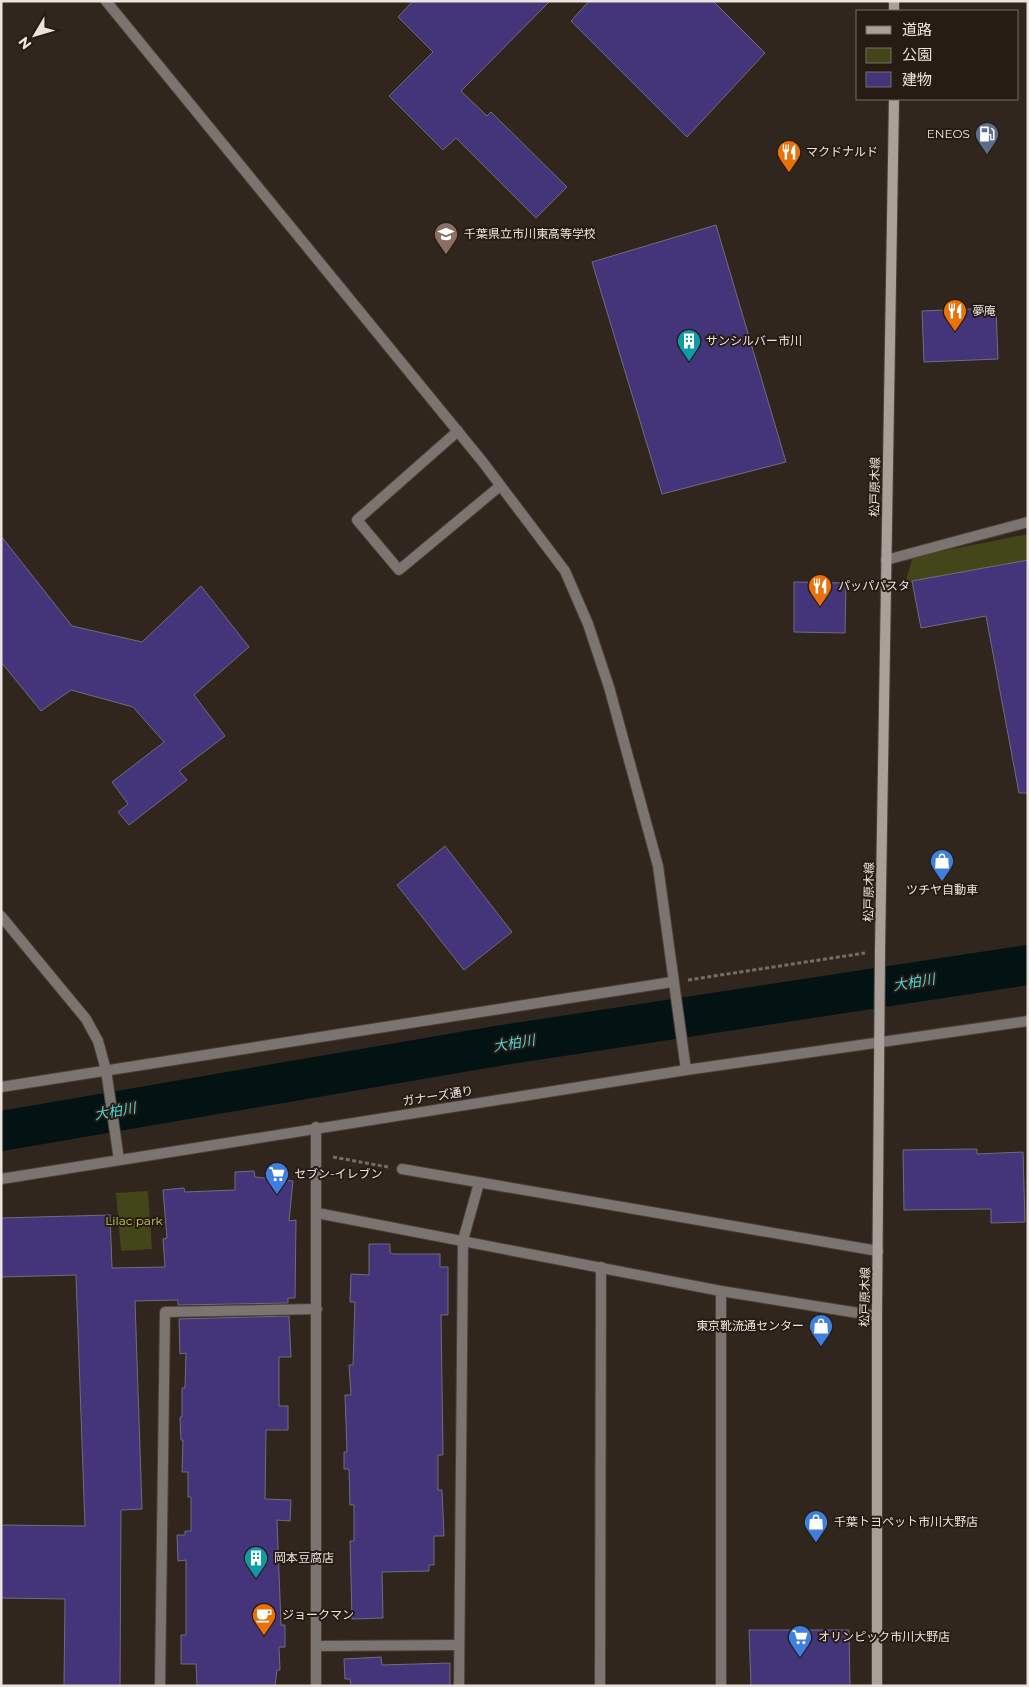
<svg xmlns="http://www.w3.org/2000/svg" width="1029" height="1687" font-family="Montserrat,'Noto Sans JP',sans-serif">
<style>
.green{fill:#434619}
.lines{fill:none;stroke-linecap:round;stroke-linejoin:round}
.river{stroke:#031213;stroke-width:40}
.building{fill:#44357a;stroke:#6f6d7b}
.minor-casing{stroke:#4b4138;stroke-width:12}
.tertiary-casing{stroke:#4b4138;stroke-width:12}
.secondary-casing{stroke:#4b4138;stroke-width:12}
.path{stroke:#776d65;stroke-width:3;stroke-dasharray:4 2.5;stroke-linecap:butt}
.minor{stroke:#7b7470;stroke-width:10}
.tertiary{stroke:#7b7470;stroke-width:10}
.secondary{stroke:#aa9f99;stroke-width:10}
.labels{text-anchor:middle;stroke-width:4;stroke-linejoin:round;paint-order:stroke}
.poi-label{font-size:12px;fill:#ebe4de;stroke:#271c14;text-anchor:start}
.street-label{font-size:12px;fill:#ebe4de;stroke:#271c14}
.park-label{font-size:12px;fill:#c5cc55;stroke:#271c14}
.water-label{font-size:14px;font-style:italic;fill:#51d6da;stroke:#271c14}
</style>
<rect width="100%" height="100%" fill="#31261d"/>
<!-- green -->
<g class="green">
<path d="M1028 534V564L905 583 913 557Z"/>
<path d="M148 1191 152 1249 121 1251 116 1193Z"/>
</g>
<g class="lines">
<!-- river -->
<path class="river" d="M1 1131 503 1045 1028 965"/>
</g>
<!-- building -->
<g class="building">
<path d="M413 1H550L461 91 487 116 491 112 567 187 536 218 456 138 443 150 389 96 433 52 398 17Z"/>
<path d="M589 1H713L765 53 687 137 571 21Z"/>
<path d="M716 225 786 462 662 494 592 262Z"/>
<path d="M996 308 998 359 924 362 922 311Z"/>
<path d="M1 536 72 626 142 642 201 586 249 647 194 695 225 736 179 771 187 780 129 825 118 812 128 804 112 782 164 742 133 707 71 690 41 711 1 662Z"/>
<path d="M1028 560V793H1019L986 616 921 628 912 581Z"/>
<path d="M794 582 846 583 845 633 794 632Z"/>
<path d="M445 846 512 932 464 970 397 885Z"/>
<path d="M977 1149V1154L1023 1152 1025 1222 991 1223V1209L904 1210 903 1150Z"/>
<path d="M254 1171 255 1177 293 1181 289 1221 296 1220 295 1298H288V1303L178 1305V1300L135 1301 142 1509 121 1510 120 1686H64L65 1599 1 1598V1525L85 1526 76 1275 1 1277V1218L110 1215 112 1268 165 1267 163 1239 167 1238 163 1190 184 1188 185 1192 235 1190V1172Z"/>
<path d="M369 1244H390V1253L394 1254H440V1267H448V1315H441L443 1455H438V1490H442L444 1536H434V1565H429V1571L382 1572 383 1618 352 1619 350 1541H354V1505H350L349 1469H344V1452H347L345 1395H351L349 1365H353L355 1302H350L351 1274 369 1275Z"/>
<path d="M289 1316 291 1357H279V1406H288V1430H266L265 1499 291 1500 290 1521 277 1520 281 1625H285V1647H279L280 1670H277L275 1686H197L196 1664H181V1635H186V1560L178 1561 177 1535H185V1531H191V1497H188V1472H182L183 1440H181L180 1417H182V1388H185L186 1353 180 1354 179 1319Z"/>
<path d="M749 1630H849L850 1686H751Z"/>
<path d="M381 1657 382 1665 450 1663V1686H351L350 1679H345L344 1659Z"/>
</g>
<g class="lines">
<!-- minor casing -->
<g class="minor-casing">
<g id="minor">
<path d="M106 1 482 461 565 571 588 624 609 687 658 866 686 1070"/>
<path d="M458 431 357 520 399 570 500 486"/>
<path d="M886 560 1028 522"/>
<path d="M1 916 86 1019 98 1041 106 1070 119 1160"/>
<path d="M1 1087 672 982"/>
<path d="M402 1169 878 1251"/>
<path d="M317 1213 721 1291 877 1316"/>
<path d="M316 1646 458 1645"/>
<path d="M160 1686 165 1312 317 1309"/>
<path d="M459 1686 463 1240 479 1183"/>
<path d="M600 1686 601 1267"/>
<path d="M721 1686V1291"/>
</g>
</g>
<!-- tertiary casing -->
<g class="tertiary-casing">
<g id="tertiary">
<path d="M316 1127V1686"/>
<path d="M1 1179 686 1070 1028 1021"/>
</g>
</g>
<!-- secondary casing -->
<g class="secondary-casing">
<g id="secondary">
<path d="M894 1V11"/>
<path d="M877 1686V1316L880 951 894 99"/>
</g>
</g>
<!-- path -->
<g class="path">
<path d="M688 980 865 953"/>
<path d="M333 1157 388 1167"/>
</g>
<!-- minor -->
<use href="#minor" class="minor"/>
<!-- tertiary -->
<use href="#tertiary" class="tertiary"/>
<!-- secondary -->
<use href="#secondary" class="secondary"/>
</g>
<!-- icons -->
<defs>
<g id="fuel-pin" transform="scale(1.25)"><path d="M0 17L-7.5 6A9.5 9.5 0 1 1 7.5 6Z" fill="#5c6f8a" stroke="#271c14"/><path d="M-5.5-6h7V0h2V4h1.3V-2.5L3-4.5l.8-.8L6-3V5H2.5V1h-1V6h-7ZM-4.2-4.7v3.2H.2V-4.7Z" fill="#fff"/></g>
<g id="restaurant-pin" transform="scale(1.25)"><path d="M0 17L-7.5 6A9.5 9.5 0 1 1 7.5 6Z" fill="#e8710a" stroke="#271c14"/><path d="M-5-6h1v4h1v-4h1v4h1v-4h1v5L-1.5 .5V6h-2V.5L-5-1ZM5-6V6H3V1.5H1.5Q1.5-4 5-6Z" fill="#fff"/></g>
<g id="school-pin" transform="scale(1.25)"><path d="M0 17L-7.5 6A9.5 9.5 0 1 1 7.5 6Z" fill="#8d6e63" stroke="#271c14"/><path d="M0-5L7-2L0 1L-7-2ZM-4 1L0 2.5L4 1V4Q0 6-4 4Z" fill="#fff"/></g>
<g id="building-pin" transform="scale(1.25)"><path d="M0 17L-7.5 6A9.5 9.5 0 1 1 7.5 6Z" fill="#0f9aa8" stroke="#271c14"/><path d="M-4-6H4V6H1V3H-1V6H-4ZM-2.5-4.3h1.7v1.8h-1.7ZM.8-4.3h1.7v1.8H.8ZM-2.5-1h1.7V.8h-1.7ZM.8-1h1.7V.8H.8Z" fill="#fff"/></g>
<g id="shop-pin" transform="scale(1.25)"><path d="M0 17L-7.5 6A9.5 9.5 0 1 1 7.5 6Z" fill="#3f7fe0" stroke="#271c14"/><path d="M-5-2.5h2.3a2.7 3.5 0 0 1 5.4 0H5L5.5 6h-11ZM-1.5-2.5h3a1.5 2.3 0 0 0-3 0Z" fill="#fff"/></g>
<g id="supermarket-pin" transform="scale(1.25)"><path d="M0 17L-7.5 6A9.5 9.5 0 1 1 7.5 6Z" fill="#3f7fe0" stroke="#271c14"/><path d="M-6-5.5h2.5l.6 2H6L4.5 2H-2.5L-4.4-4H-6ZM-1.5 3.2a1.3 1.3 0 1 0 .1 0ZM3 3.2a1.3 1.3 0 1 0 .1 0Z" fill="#fff"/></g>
<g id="cafe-pin" transform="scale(1.25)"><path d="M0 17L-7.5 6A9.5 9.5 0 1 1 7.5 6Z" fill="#e8710a" stroke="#271c14"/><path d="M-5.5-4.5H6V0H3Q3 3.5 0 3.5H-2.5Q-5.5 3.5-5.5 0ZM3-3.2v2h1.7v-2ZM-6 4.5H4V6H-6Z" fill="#fff"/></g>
</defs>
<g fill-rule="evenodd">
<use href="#fuel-pin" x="987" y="134"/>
<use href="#restaurant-pin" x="789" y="152"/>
<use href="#school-pin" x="446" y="234"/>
<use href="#restaurant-pin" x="955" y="311"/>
<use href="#building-pin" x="689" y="341"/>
<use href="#restaurant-pin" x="820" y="586"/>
<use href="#shop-pin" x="942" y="861"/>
<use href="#supermarket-pin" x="277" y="1174"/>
<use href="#shop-pin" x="821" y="1326"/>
<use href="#shop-pin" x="816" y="1522"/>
<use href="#building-pin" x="256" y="1558"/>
<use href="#cafe-pin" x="264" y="1615"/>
<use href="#supermarket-pin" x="800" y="1637"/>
</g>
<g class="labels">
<!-- poi labels -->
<g class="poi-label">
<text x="970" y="138" text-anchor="end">ENEOS</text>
<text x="806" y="156">マクドナルド</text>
<text x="464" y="238">千葉県立市川東高等学校</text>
<text x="972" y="315">夢庵</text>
<text x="706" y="345">サンシルバー市川</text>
<text x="838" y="590">パッパパスタ</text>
<text x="942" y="894" text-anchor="middle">ツチヤ自動車</text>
<text x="294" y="1178">セブン-イレブン</text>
<text x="804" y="1330" text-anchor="end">東京靴流通センター</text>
<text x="834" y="1526">千葉トヨペット市川大野店</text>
<text x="274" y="1562">岡本豆腐店</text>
<text x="282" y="1619">ジョークマン</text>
<text x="818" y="1641">オリンピック市川大野店</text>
</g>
<!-- street labels -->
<g class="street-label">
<text transform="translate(875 487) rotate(-89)" y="4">松戸原木線</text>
<text transform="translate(869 892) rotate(-89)" y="4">松戸原木線</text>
<text transform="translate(438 1096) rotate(-9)" y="4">ガナーズ通り</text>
<text transform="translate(865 1297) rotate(-89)" y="4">松戸原木線</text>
</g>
<!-- park labels -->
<g class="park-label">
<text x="134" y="1225">Lilac park</text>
</g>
<!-- water labels -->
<g class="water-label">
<text transform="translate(914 982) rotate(-9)" y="5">大柏川</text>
<text transform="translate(514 1043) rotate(-9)" y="5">大柏川</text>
<text transform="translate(115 1111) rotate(-10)" y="5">大柏川</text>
</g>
</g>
<!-- border -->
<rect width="1029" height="1687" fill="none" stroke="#ebe4de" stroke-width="5"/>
<!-- legend -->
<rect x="856" y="10" width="162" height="90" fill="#271c14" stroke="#756c65"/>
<rect x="866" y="26" width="25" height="8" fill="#aa9f99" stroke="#756c65"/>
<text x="902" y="35" font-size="15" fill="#ebe4de">道路</text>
<rect x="866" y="48" width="25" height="15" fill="#434619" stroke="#756c65"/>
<text x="902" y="60" font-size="15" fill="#ebe4de">公園</text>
<rect x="866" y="72" width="25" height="15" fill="#44357a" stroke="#756c65"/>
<text x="902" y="85" font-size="15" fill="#ebe4de">建物</text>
<!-- north arrow -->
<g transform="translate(35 35) rotate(232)" stroke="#271c14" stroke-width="4" paint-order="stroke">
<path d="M0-4L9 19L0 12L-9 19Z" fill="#ebe4de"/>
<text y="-8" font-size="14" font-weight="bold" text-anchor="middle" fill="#ebe4de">N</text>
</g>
</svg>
